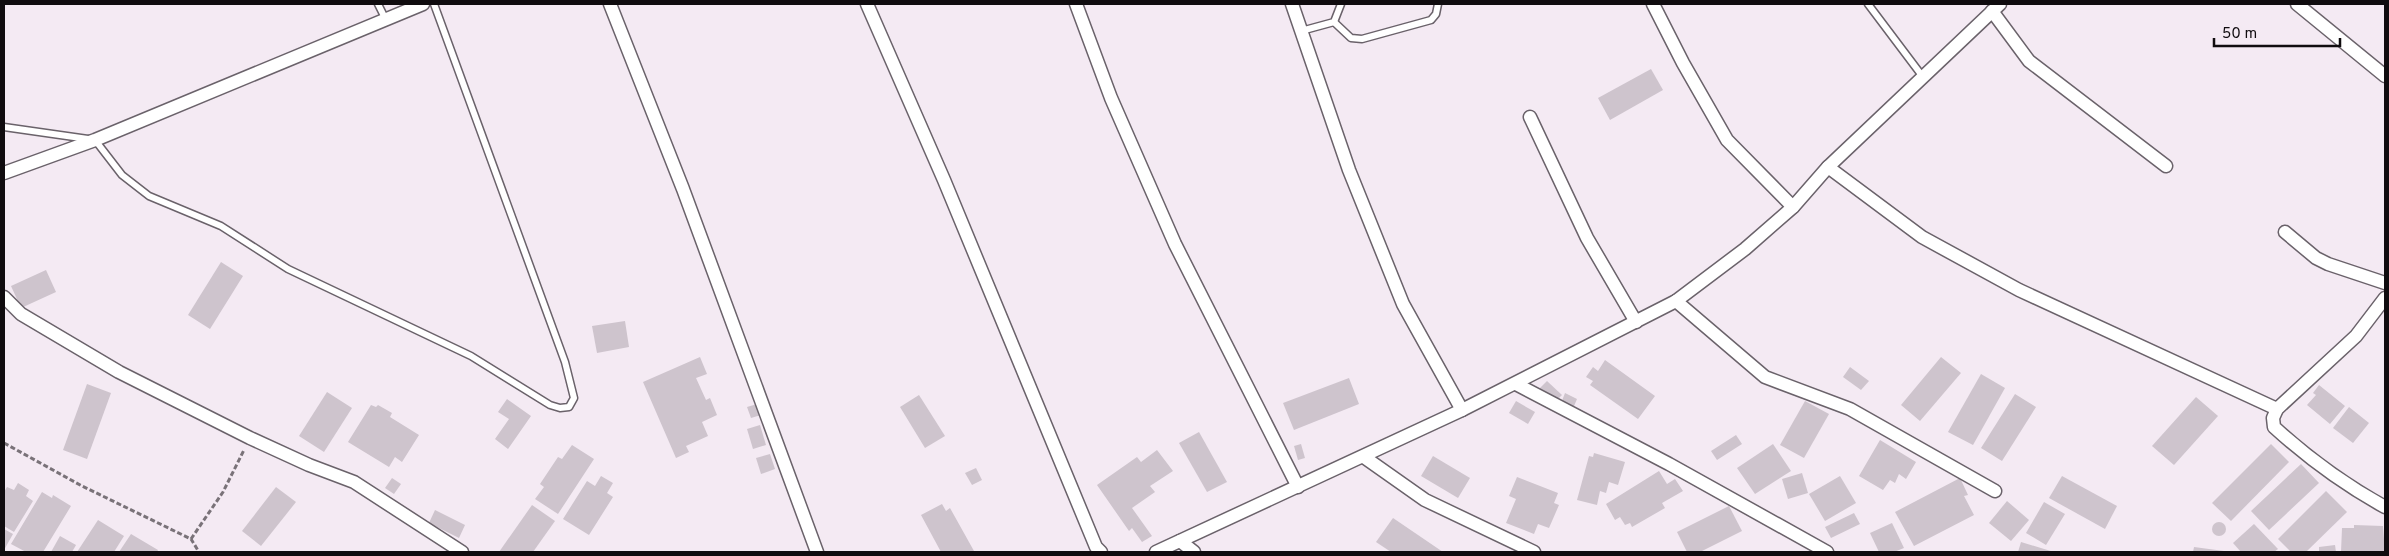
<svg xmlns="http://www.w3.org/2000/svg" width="2389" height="556" font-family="Overpass,sans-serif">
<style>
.building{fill:#cec4cd}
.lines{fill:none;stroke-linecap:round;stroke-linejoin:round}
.service-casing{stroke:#6a626a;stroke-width:9}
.minor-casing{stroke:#6a626a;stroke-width:15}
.path{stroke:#797278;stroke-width:3;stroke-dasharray:5 2.5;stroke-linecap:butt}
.service{stroke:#fff;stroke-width:6}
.minor{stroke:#fff;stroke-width:12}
</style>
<rect width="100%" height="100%" fill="#f4eaf3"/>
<!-- building -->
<g class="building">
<path d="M1651 69 1663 90 1610 120 1598 98Z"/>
<path d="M221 262 243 276 210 329 188 315Z"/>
<path d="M46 270 56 292 21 308 11 286Z"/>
<path d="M625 321 629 347 597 353 592 326Z"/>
<path d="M700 357 707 374 696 378 706 400 710 398 717 415 702 422 708 436 686 446 689 452 676 458 643 382Z"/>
<path d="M1941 357 1961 373 1920 421 1901 405Z"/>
<path d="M1605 360 1655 396 1638 419 1590 385 1593 381 1586 377 1593 367 1598 371Z"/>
<path d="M1850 367 1869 381 1861 390 1843 377Z"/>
<path d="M1981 374 2005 388 1973 445 1948 432Z"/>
<path d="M1349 378 1359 404 1294 430 1283 403Z"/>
<path d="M1547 381 1562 395 1553 404 1538 390Z"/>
<path d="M87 384 111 393 87 459 63 450Z"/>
<path d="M2319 385 2345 406 2330 424 2307 405 2316 395 2313 393Z"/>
<path d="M327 392 352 408 324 452 299 436Z"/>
<path d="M1565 393 1577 399 1572 411 1560 406Z"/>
<path d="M2015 394 2036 407 2002 461 1981 448Z"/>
<path d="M919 395 945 436 925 448 900 407Z"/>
<path d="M2196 397 2218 416 2174 465 2152 446Z"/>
<path d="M507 399 531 416 508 449 495 439 509 419 498 412Z"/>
<path d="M1516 401 1535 412 1528 424 1509 413Z"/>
<path d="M1805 401 1829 414 1804 458 1780 445Z"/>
<path d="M757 404 761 415 751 418 747 407Z"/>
<path d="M371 405 376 407 378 405 392 413 390 417 419 435 402 462 395 457 389 467 348 442Z"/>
<path d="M2349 407 2369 423 2353 443 2333 428Z"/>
<path d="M760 425 766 445 753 449 747 429Z"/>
<path d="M1199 432 1227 482 1207 492 1179 443Z"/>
<path d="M1736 435 1742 444 1717 460 1711 451Z"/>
<path d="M1880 440 1916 462 1906 479 1899 474 1895 483 1890 480 1883 490 1859 476Z"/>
<path d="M1301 444 1305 458 1298 460 1294 446Z"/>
<path d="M1773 444 1791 471 1755 494 1737 468Z"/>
<path d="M2271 444 2289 462 2231 521 2212 503Z"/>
<path d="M572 445 594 459 558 514 535 499 544 487 540 484 558 457 562 459Z"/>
<path d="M1157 450 1173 471 1150 486 1155 492 1132 508 1152 536 1142 542 1132 528 1129 531 1097 485 1137 457 1141 462Z"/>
<path d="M1594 453 1625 462 1618 485 1609 482 1606 493 1600 491 1597 505 1577 500 1589 456 1593 457Z"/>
<path d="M770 454 775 469 761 474 756 458Z"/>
<path d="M1433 456 1470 478 1458 498 1421 476Z"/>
<path d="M2301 464 2319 483 2269 530 2251 511Z"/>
<path d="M976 468 982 480 972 485 965 473Z"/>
<path d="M1659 471 1667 484 1675 479 1683 491 1662 503 1665 508 1632 527 1630 523 1625 525 1620 517 1615 520 1606 504Z"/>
<path d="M1802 473 1808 493 1788 499 1782 479Z"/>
<path d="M601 476 613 483 607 493 613 497 589 535 563 519 587 481 595 486Z"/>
<path d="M1840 476 1856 503 1825 521 1809 494Z"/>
<path d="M2062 476 2117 506 2105 529 2049 498Z"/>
<path d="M1517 477 1558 493 1554 503 1559 505 1549 528 1538 524 1534 534 1506 523 1516 499 1509 496Z"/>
<path d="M392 478 401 484 394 494 385 488Z"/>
<path d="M1960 478 1968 495 1964 496 1974 515 1914 546 1895 512Z"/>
<path d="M18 483 29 490 26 496 33 501 14 532 4 526V492L7 487 14 490Z"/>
<path d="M276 487 296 502 261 546 242 531Z"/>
<path d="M2326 491 2347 512 2306 552H2291L2278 539Z"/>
<path d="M42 492 52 498 53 495 71 506 43 552H26L11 544Z"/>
<path d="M2007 501 2029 520 2011 541 1989 523Z"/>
<path d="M2044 502 2065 514 2046 545 2026 533Z"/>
<path d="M942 504 946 511 950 508 974 551 941 552 921 515Z"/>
<path d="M532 505 555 521 533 552H499Z"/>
<path d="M1729 506 1742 531 1700 552H1687L1677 532Z"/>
<path d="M435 510 465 525 459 538 429 523Z"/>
<path d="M1854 513 1860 524 1831 538 1825 527Z"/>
<path d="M1393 518 1443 552H1391L1376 542Z"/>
<path d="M98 520 124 536 114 552H77Z"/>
<circle cx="2219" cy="529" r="7"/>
<path d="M1892 523 1904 548 1894 552H1879L1870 533Z"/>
<path d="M2254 524 2278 549 2274 552H2241L2233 543Z"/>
<path d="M2354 525 2383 526 2385 552H2341L2342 528H2354Z"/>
<path d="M4 529 13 534 4 550Z"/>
<path d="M131 534 158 550 157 552H119Z"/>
<path d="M60 536 76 545 72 552H51Z"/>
<path d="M2021 542 2054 552H2018Z"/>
<path d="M2335 545 2336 552H2319V547Z"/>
<path d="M2194 547 2224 551 2223 552H2193Z"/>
</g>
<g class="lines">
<!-- service casing -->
<g class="service-casing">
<g id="service">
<path d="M378 4 386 20"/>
<path d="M1868 4 1923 77"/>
<path d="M1334 22 1351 38 1362 39 1431 20 1436 14 1438 4"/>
<path d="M1301 31 1334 22 1341 4"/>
<path d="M4 127 95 140 122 175 149 196 221 226 288 269 471 356 550 405 560 408 569 407 574 398 565 362 434 4"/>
</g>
</g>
<!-- minor casing -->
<g class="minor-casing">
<g id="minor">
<path d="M610 4 683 189 817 552"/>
<path d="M867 4 944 180 1096 547 1101 552"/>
<path d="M1076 4 1111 98 1175 244 1298 487"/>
<path d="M1292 4 1349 170 1403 304 1462 410"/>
<path d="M1653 4 1683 63 1727 140 1793 207"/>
<path d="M2297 4 2385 76"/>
<path d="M1992 11 2029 61 2166 166"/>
<path d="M1530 117 1587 238 1636 322"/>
<path d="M1828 167 1922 237 2019 290 2277 409"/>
<path d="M4 173 95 140 423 4"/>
<path d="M2285 232 2316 258 2328 264 2385 283"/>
<path d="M4 297 21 314 119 372 250 438 309 465 354 482 462 552"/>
<path d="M2385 298 2356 336 2277 409 2273 418 2274 427C2308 458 2345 485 2385 507"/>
<path d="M1676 301 1765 377 1850 409 1995 491"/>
<path d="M1516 384 1669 464 1827 552"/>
<path d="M1364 457 1425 500 1534 552"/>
<path d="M1180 541 1194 552"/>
<path d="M1156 552 1462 410 1676 301 1745 249 1793 207 1828 167 2000 4"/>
</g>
</g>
<!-- path -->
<g class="path">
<path d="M4 443 82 486 191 539 199 552"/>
<path d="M191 539 223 492 244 450"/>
</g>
<!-- service -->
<use href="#service" class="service"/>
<!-- minor -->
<use href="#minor" class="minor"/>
</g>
<!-- border -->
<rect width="2389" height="556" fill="none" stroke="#100c0f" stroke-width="10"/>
<!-- scale -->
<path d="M2214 38v8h126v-8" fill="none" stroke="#100c0f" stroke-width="2.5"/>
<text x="2222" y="38" font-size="15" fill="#100c0f" stroke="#f4eaf3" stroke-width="4" paint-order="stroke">50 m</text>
</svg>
